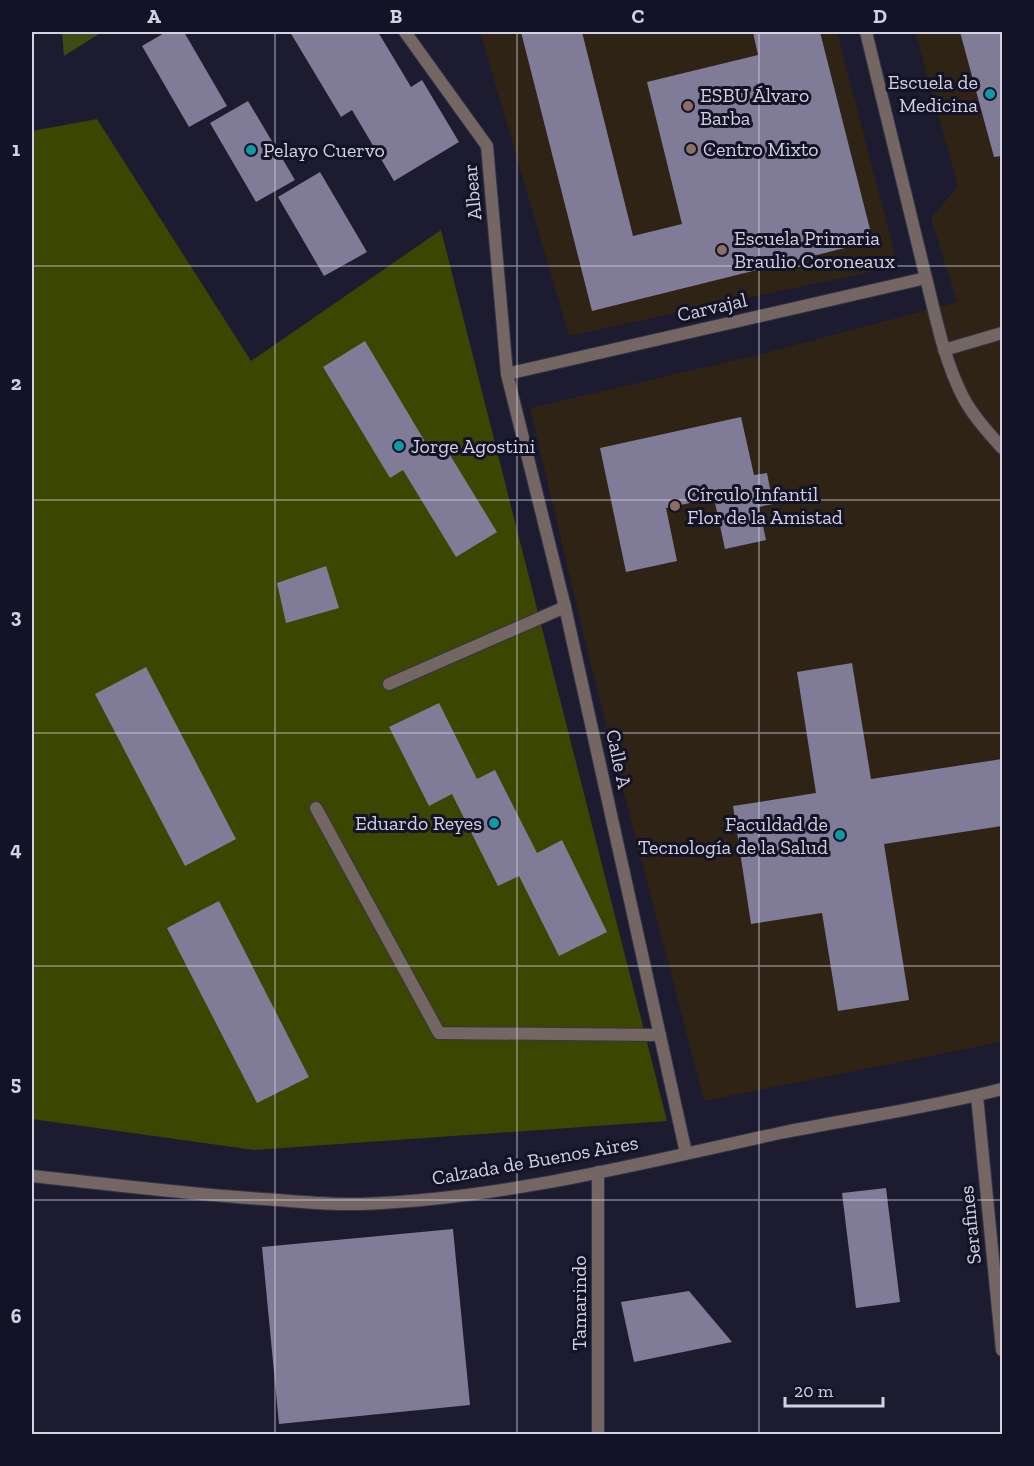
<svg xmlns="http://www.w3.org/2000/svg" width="1034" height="1466" font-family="'Zilla Slab',serif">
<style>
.education{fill:#2e2314}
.green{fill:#3b4600}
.forest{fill:#404b14}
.building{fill:#807b96}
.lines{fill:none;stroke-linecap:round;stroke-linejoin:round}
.service-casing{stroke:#353549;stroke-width:14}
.minor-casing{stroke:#353549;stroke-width:14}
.tertiary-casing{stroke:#353549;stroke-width:14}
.service{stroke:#736663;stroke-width:12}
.minor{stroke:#736663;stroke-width:12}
.tertiary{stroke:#736663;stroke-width:12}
.grid{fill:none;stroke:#d2d2e1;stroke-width:1.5;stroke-opacity:0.55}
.culture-dot{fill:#0f9aa8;stroke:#131226;stroke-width:2}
.education-dot{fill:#8d6e63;stroke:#131226;stroke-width:2}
.labels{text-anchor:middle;stroke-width:6;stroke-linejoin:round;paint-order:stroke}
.poi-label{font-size:20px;fill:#d2d2e1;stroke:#131226;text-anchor:start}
.street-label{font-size:20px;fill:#d2d2e1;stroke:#131226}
.neatline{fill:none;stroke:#d2d2e1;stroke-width:2}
.grid-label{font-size:20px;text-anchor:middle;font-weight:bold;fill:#d2d2e1}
</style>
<rect width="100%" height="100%" fill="#1c1b30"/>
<!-- education -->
<g class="education">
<path d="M480 32H837L898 266 569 336Z"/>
<path d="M915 32H1002V1042L704 1101 589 658 530 408 761 354 957 302 931 218 958 186Z"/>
</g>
<!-- green -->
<path class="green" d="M97 119 251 361 441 230 667 1121 254 1150 32 1119V131Z"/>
<!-- forest -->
<path class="forest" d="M62 32H102L64 56Z"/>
<!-- building -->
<g class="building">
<path d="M166 32H184L227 106 189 127 142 46Z"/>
<path d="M290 32H378L411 87 422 80 459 142 394 181 352 110 341 117Z"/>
<path d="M521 32H582L633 236 682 224 647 82 758 55 753 32H820L873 241 592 311Z"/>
<path d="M960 32H1002V156L994 157Z"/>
<path d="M248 101 295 180 256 202 210 123Z"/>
<path d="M320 172 367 252 324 276 278 197Z"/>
<path d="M365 341 430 450 442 442 497 532 456 557 403 470 390 478 323 367Z"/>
<path d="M741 417 754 475 767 473 773 504 759 507 766 540 725 549 714 498 666 508 677 561 626 572 600 448Z"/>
<path d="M326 566 339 608 286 623 277 583Z"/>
<path d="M852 663 871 779 1002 759V826L884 844 909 1000 838 1011 822 913 751 924 733 806 816 793 797 672Z"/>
<path d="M146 667 236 839 185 866 95 694Z"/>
<path d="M439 703 477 779 495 770 537 853 562 840 607 932 559 956 519 876 498 886 452 794 429 806 389 727Z"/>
<path d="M219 901 309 1077 257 1103 167 928Z"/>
<path d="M886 1188 900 1302 856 1308 842 1193Z"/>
<path d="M453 1229 470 1405 279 1424 262 1247Z"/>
<path d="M689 1291 732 1342 634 1362 621 1302Z"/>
</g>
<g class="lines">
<!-- service casing -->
<g class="service-casing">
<g id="service">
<path d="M926 278C936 318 944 360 963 397 973 416 988 432 1002 448"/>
<path d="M944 350 1002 333"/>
<path d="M389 684 565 607"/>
<path d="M316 808 439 1033 660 1035"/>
<path d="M598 1172V1434"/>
</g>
</g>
<!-- minor casing -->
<g class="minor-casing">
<g id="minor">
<path d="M405 32 487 146 507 374 565 607 686 1153"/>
<path d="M507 374 926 278 866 32"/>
<path d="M977 1096 1002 1350"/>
</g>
</g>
<!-- tertiary casing -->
<g class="tertiary-casing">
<path id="tertiary" d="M32 1176C108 1184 185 1194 263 1199 295 1201 329 1205 361 1204 502 1199 642 1163 780 1133 854 1118 929 1108 1002 1089"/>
</g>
<!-- service -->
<use href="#service" class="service"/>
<!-- minor -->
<use href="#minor" class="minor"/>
<!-- tertiary -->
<use href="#tertiary" class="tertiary"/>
</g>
<!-- grid -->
<path class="grid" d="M275 32V1434M517 32V1434M759 32V1434M32 266H1002M32 500H1002M32 733H1002M32 966H1002M32 1200H1002"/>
<!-- markers -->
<g class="culture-dot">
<circle cx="990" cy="94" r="6"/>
<circle cx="251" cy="150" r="6"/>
<circle cx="399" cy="446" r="6"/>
<circle cx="494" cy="823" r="6"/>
<circle cx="840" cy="835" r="6"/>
</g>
<g class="education-dot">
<circle cx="688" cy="106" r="6"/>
<circle cx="691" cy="149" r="6"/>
<circle cx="722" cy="250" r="6"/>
<circle cx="675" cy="506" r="6"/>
</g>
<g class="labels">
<!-- poi labels -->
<g class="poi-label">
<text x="978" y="89" text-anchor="end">Escuela de<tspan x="978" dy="23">Medicina</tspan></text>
<text x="700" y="102">ESBU Álvaro<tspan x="700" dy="23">Barba</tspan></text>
<text x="703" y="156">Centro Mixto</text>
<text x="263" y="157">Pelayo Cuervo</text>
<text x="734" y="245">Escuela Primaria<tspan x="734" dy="23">Braulio Coroneaux</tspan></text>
<text x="411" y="453">Jorge Agostini</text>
<text x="687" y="501">Círculo Infantil<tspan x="687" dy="23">Flor de la Amistad</tspan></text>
<text x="482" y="830" text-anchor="end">Eduardo Reyes</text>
<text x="828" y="831" text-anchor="end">Faculdad de<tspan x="828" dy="23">Tecnología de la Salud</tspan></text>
</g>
<!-- street labels -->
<g class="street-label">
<text transform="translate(472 192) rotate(-95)" y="7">Albear</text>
<text transform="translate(712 307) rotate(-13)" y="7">Carvajal</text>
<text transform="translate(619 759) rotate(78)" y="7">Calle A</text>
<text transform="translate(535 1160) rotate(-10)" y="7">Calzada de Buenos Aires</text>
<text transform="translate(970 1225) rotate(-96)" y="7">Serafines</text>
<text transform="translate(579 1303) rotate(-90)" y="7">Tamarindo</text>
</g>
</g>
<!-- border -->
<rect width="1034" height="1466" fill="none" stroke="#131226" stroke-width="66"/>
<!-- scale -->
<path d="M785 1397v9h98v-9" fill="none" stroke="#d2d2e1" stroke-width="3"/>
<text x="794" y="1397" font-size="18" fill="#d2d2e1" stroke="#131226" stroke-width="4.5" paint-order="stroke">20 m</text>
<rect x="33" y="33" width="968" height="1400" class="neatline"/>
<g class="grid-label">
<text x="154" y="23">A</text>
<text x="396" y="23">B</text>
<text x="638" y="23">C</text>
<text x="880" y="23">D</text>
<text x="16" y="156">1</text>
<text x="16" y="390">2</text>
<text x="16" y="623">3</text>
<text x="16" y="856">4</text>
<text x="16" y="1090">5</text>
<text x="16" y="1323">6</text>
</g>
</svg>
